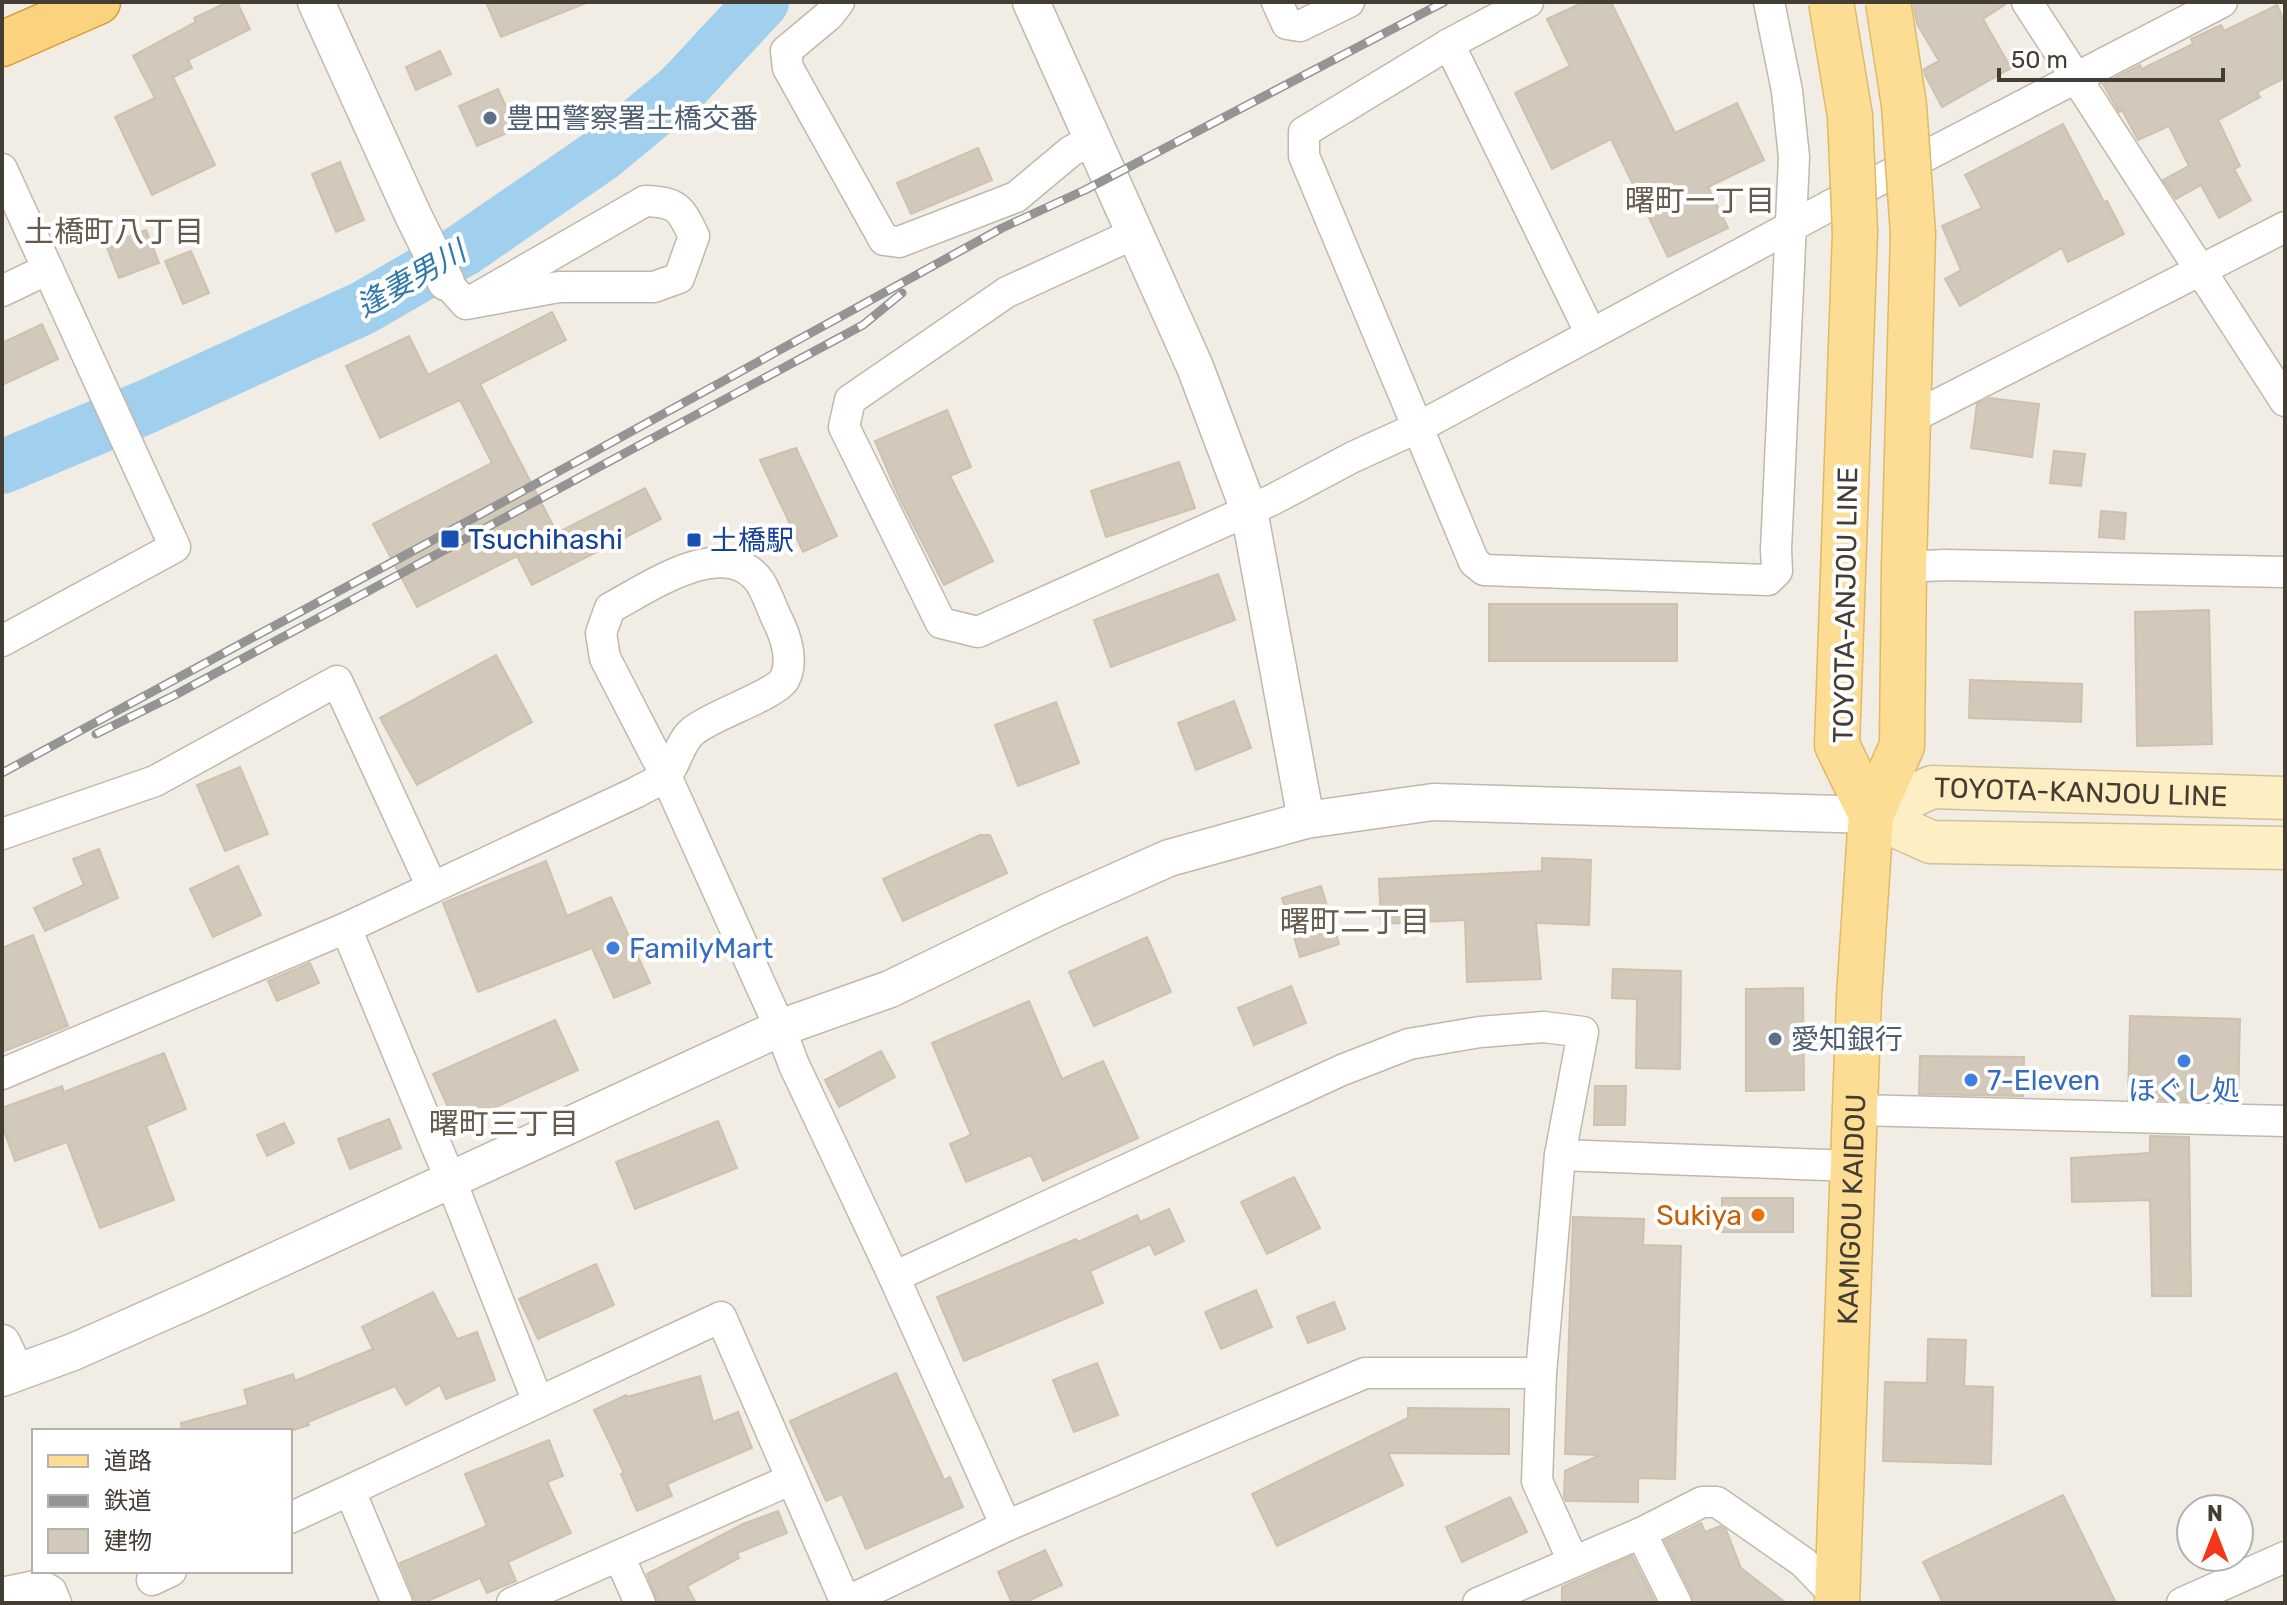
<svg xmlns="http://www.w3.org/2000/svg" width="2287" height="1605" font-family="Rubik,'Noto Sans JP',sans-serif">
<style>
.lines{fill:none;stroke-linecap:round;stroke-linejoin:round}
.river{stroke:#a1d0ee;stroke-width:54}
.building{fill:#d3c9ba;stroke:#cec1ad;stroke-width:2}
.minor-casing{stroke:#c0b8aa;stroke-width:33}
.tertiary-casing{stroke:#c0b8aa;stroke-width:39}
.secondary-casing{stroke:#d1c195;stroke-width:45}
.primary-casing{stroke:#e0b964;stroke-width:47}
.trunk-casing{stroke:#d99b37;stroke-width:47}
.minor{stroke:#fff;stroke-width:30}
.tertiary{stroke:#fff;stroke-width:36}
.secondary{stroke:#fdeec3;stroke-width:42}
.primary{stroke:#fcdd93;stroke-width:44}
.trunk{stroke:#fbd27d;stroke-width:44}
.rail-casing{stroke:#949494;stroke-width:9}
.rail{stroke:#fff;stroke-width:6;stroke-dasharray:18;stroke-linecap:butt}
.primary-bridge-casing{stroke:#e0b964;stroke-width:47;stroke-linecap:butt}
.primary-bridge{stroke:#fcdd93;stroke-width:44}
.service-dot{fill:#5c6f8a;stroke:#fff;stroke-width:3}
.transit-dot{fill:#1a4fb4;stroke:#fff;stroke-width:3}
.shop-dot{fill:#3f7fe0;stroke:#fff;stroke-width:3}
.food-dot{fill:#e8710a;stroke:#fff;stroke-width:3}
.labels{text-anchor:middle;stroke-width:8;stroke-linejoin:round;paint-order:stroke}
.service-label{font-size:28px;fill:#4e5e75;stroke:#fff;text-anchor:start}
.transit-label{font-size:28px;fill:#164399;stroke:#fff;text-anchor:start}
.street-label{font-size:28px;fill:#443d34;stroke:#fff}
.shop-label{font-size:28px;fill:#366cbe;stroke:#fff;text-anchor:start}
.food-label{font-size:28px;fill:#c56008;stroke:#fff;text-anchor:end}
.neighbourhood-label{font-size:30px;fill:#665b4c;stroke:#fff}
.water-label{font-size:30px;font-style:italic;fill:#307aad;stroke:#fff}
</style>
<rect width="100%" height="100%" fill="#f2ede4"/>
<g class="lines">
<!-- river -->
<path class="river" d="M2 467 148 406 363 308 463 250 601 155 681 89 762 2"/>
</g>
<!-- building -->
<g class="building">
<path d="M228 2H237L250 29 188 60 192 68 173 77 215 165 152 195 115 117 155 98 133 56 196 22 194 18Z"/>
<path d="M486 2H586V3L501 37Z"/>
<path d="M1584 2H1611L1675 133 1737 103 1764 160 1708 187 1728 228 1668 257 1611 139 1552 169 1515 93 1570 66 1547 19Z"/>
<path d="M1913 2H2009L1983 19 2011 68 1942 107 1925 75 1924 69 1939 61 1917 24Z"/>
<path d="M2277 5 2285 23V78L2257 92 2260 97 2218 120 2240 166 2234 169 2251 200 2219 218 2201 185 2176 199 2163 180 2189 166 2169 126 2138 140 2122 110 2119 112 2103 84 2140 65 2142 69 2193 44 2191 39 2221 25 2224 31Z"/>
<path d="M440 51 451 74 416 90 406 67Z"/>
<path d="M498 89 516 129 477 146 459 106Z"/>
<path d="M2063 124 2104 202 2107 201 2124 234 2068 262 2062 248 1960 306 1945 279 1961 270 1942 226 1982 208 1965 175Z"/>
<path d="M978 148 992 180 911 214 897 183Z"/>
<path d="M340 162 364 220 336 232 312 174Z"/>
<path d="M146 230 159 263 119 278 106 245Z"/>
<path d="M191 251 209 293 183 304 165 261Z"/>
<path d="M552 312 566 340 480 384 557 533 645 488 661 519 532 585 517 556 417 607 373 524 492 463 460 400 380 438 346 366 409 336 428 375Z"/>
<path d="M42 324 58 359 2 385V343Z"/>
<path d="M1990 398 2039 404 2032 457 1971 448 1977 404Z"/>
<path d="M947 410 971 467 950 476 993 561 944 585 899 497 875 441Z"/>
<path d="M796 448 837 536 803 552 760 460Z"/>
<path d="M2054 451 2085 454 2081 486 2050 483Z"/>
<path d="M1179 462 1195 508 1106 537 1091 491Z"/>
<path d="M2101 511 2126 513 2124 539 2099 537Z"/>
<path d="M1218 574 1235 620 1111 667 1094 620Z"/>
<rect x="1489" y="604" width="188" height="57"/>
<path d="M2209 610 2212 744 2137 746 2135 612Z"/>
<path d="M496 655 532 722 417 785 380 718Z"/>
<path d="M1970 680 2082 684 2081 722 1969 718Z"/>
<path d="M1234 701 1251 748 1196 770 1178 723Z"/>
<path d="M1056 702 1079 763 1018 786 995 725Z"/>
<path d="M240 767 268 834 225 851 197 785Z"/>
<path d="M980 835H990L1007 873 903 921 883 879Z"/>
<path d="M99 849 118 898 45 931 34 908 84 885 73 859Z"/>
<path d="M1542 858 1591 860 1589 925 1536 923 1541 979 1467 982 1465 920 1381 924 1379 879 1542 871Z"/>
<path d="M546 861 567 916 611 897 650 983 614 998 592 948 478 992 443 903Z"/>
<path d="M238 866 261 915 213 937 190 889Z"/>
<path d="M1321 886 1339 944 1300 957 1282 898Z"/>
<path d="M33 935 68 1026 2 1052V948Z"/>
<path d="M1147 937 1171 992 1094 1026 1069 972Z"/>
<path d="M310 963 319 983 277 1001 268 981Z"/>
<path d="M1613 969 1681 971 1680 1069 1636 1068 1637 999 1612 998Z"/>
<path d="M1291 986 1306 1023 1254 1045 1238 1008Z"/>
<path d="M1803 988 1804 1090 1746 1091V989Z"/>
<path d="M1029 1001 1062 1079 1103 1061 1138 1138 1043 1181 1031 1155 966 1182 950 1144 971 1135 932 1043Z"/>
<path d="M2130 1016 2240 1019 2238 1102 2128 1099Z"/>
<path d="M555 1020 578 1070 456 1125 433 1074Z"/>
<path d="M881 1051 895 1077 839 1107 825 1080Z"/>
<path d="M164 1053 186 1109 146 1126 174 1200 100 1228 67 1142 15 1161 2 1125V1108L62 1086 64 1092Z"/>
<path d="M1920 1056 2024 1057 2023 1096 1919 1094Z"/>
<path d="M1595 1086H1626L1625 1125H1594Z"/>
<path d="M389 1119 401 1148 350 1169 338 1139Z"/>
<path d="M718 1121 737 1168 635 1209 616 1162Z"/>
<path d="M284 1123 294 1143 267 1156 257 1135Z"/>
<path d="M2150 1136 2189 1137 2191 1296H2152L2150 1200 2072 1202 2071 1158 2150 1153Z"/>
<path d="M1294 1177 1320 1228 1267 1254 1241 1202Z"/>
<rect x="1722" y="1198" width="71" height="34"/>
<path d="M1169 1209 1184 1241 1155 1255 1150 1244 1090 1271 1103 1303 964 1361 937 1297 1076 1239 1078 1242 1137 1215 1140 1222Z"/>
<path d="M1573 1217 1644 1219 1643 1245 1681 1246 1675 1479 1638 1478V1502L1566 1501 1564 1497 1565 1471 1600 1455 1565 1454Z"/>
<path d="M596 1264 614 1305 538 1339 519 1299Z"/>
<path d="M1256 1290 1272 1327 1221 1349 1205 1312Z"/>
<path d="M433 1292 457 1339 477 1332 495 1380 446 1399 440 1385 406 1405 395 1386 308 1422 309 1425 290 1431H182L181 1423 248 1405 244 1390 293 1374 295 1381 373 1349 362 1327Z"/>
<path d="M1334 1302 1345 1329 1308 1343 1297 1317Z"/>
<path d="M1928 1339 1966 1340 1964 1386 1993 1387 1991 1464 1883 1461 1885 1382 1927 1383Z"/>
<path d="M1097 1363 1118 1415 1074 1432 1053 1380Z"/>
<path d="M896 1373 944 1480 950 1477 963 1507 866 1549 842 1494 826 1501 790 1421Z"/>
<path d="M700 1376 713 1422 738 1412 752 1448 667 1484 672 1496 637 1511 621 1474 624 1473 594 1410 626 1395 627 1397Z"/>
<path d="M1408 1408 1509 1409V1454L1388 1453 1403 1485 1277 1546 1252 1494 1408 1418Z"/>
<path d="M549 1440 563 1476 547 1482 571 1533 508 1562 516 1581 487 1593 480 1578 423 1603H416L400 1563 487 1526 465 1474Z"/>
<path d="M2063 1495 2116 1603H1943L1923 1562Z"/>
<path d="M1510 1497 1527 1532 1462 1562 1446 1527Z"/>
<path d="M778 1511 787 1533 737 1553 739 1558 687 1586 696 1603H658L647 1574 743 1524Z"/>
<path d="M1701 1523 1705 1532 1720 1526 1726 1530 1741 1568 1786 1603H1694L1692 1595 1665 1541Z"/>
<path d="M1045 1550 1062 1585 1024 1603H1012L998 1572Z"/>
<path d="M1632 1556 1656 1603H1562V1587Z"/>
</g>
<g class="lines">
<!-- minor casing -->
<g class="minor-casing">
<g id="minor">
<path d="M839 2 829 15 786 51 788 68 884 240 899 242 1016 197 1071 151 1093 140"/>
<path d="M1277 2 1287 24 1300 26 1349 2"/>
<path d="M1528 2 1449 44 1304 132V156L1474 562 1484 570 1768 580 1777 571 1776 550 1794 157 1787 91 1769 2"/>
<path d="M2027 2 2285 401"/>
<path d="M1449 44 1591 334"/>
<path d="M2 169 175 547 2 641"/>
<path d="M1136 233 1007 292 850 400 844 427 941 623 978 632 1272 500 1353 457 1419 427 1833 204 2222 2"/>
<path d="M446 282 466 304 645 201C678 202 680 208 694 236L679 278 654 287H559L466 304"/>
<path d="M2 291 48 269"/>
<path d="M1907 420 2285 227"/>
<path d="M1904 567 1945 565 2285 572"/>
<path d="M2 834 155 781 337 681 432 887"/>
<path d="M346 928 451 1181 538 1402"/>
<path d="M2 1074 346 928 637 792C645 787 656 783 664 777 676 767 679 742 693 731 712 715 773 696 784 680 794 662 786 637 778 621 772 609 767 593 760 582 725 533 648 588 610 608L601 633 605 658 666 776 780 1028 794 1065 894 1277 1006 1526"/>
<path d="M1856 1110 2285 1121"/>
<path d="M1560 1155 1853 1166"/>
<path d="M894 1277 1342 1070 1409 1044 1480 1032 1544 1027 1583 1032 1560 1155 1541 1373 1537 1481 1573 1561"/>
<path d="M350 1491 397 1603"/>
<path d="M290 1518 721 1317 846 1603"/>
<path d="M1641 1533 1676 1603"/>
<path d="M619 1556 640 1603"/>
<path d="M152 1580 171 1571"/>
<path d="M2 1593 40 1585 51 1591 56 1603"/>
<path d="M846 1602 1006 1526 1365 1373H1541"/>
<path d="M512 1603 792 1479"/>
<path d="M1478 1603 1641 1533 1702 1502H1717L1803 1562 1837 1597"/>
<path d="M2182 1603 2285 1557"/>
</g>
</g>
<!-- tertiary casing -->
<g class="tertiary-casing">
<g id="tertiary">
<path d="M316 2 413 215 446 282"/>
<path d="M1031 2 1195 367 1249 510 1306 820"/>
<path d="M2 1343 16 1372"/>
<path d="M2 1378 73 1352 199 1296 780 1028 890 989 1050 911 1169 858 1306 820 1433 802 1871 815"/>
</g>
</g>
<!-- secondary casing -->
<g class="secondary-casing">
<g id="secondary">
<path id="s1" d="M1871 815 1932 787 2285 798"/>
<path d="M1871 815 1931 842 2285 848"/>
</g>
</g>
<!-- primary casing -->
<g class="primary-casing">
<g id="primary">
<path d="M1855 232 1837 745 1871 815"/>
<path id="s2" d="M1837 1603 1859 997 1871 815 1902 746 1904 567 1913 234"/>
</g>
</g>
<!-- trunk casing -->
<g class="trunk-casing">
<path id="trunk" d="M2 44 98 2"/>
</g>
<!-- minor -->
<use href="#minor" class="minor"/>
<!-- tertiary -->
<use href="#tertiary" class="tertiary"/>
<!-- secondary -->
<use href="#secondary" class="secondary"/>
<!-- primary -->
<use href="#primary" class="primary"/>
<!-- trunk -->
<use href="#trunk" class="trunk"/>
<!-- rail casing -->
<g class="rail-casing">
<g id="rail">
<path d="M96 734 175 695 863 325 902 293"/>
<path d="M2 773 459 526 1002 228 1085 190 1444 2"/>
</g>
</g>
<!-- rail -->
<use href="#rail" class="rail"/>
<!-- primary-bridge casing -->
<g class="primary-bridge-casing">
<g id="primary-bridge">
<path d="M1831 2 1850 116 1855 232"/>
<path d="M1888 2 1904 105 1913 234"/>
</g>
</g>
<!-- primary-bridge -->
<use href="#primary-bridge" class="primary-bridge"/>
</g>
<!-- markers -->
<g class="service-dot">
<circle cx="490" cy="118" r="8"/>
<circle cx="1775" cy="1039" r="8"/>
</g>
<g class="transit-dot">
<rect x="440" y="529" width="20" height="20" rx="4"/>
<rect x="686" y="532" width="16" height="16" rx="4"/>
</g>
<g class="shop-dot">
<circle cx="613" cy="948" r="8"/>
<circle cx="2184" cy="1061" r="8"/>
<circle cx="1971" cy="1080" r="8"/>
</g>
<circle class="food-dot" cx="1758" cy="1215" r="8"/>
<g class="labels">
<!-- service labels -->
<g class="service-label">
<text x="506" y="128">豊田警察署土橋交番</text>
<text x="1791" y="1049">愛知銀行</text>
</g>
<!-- transit labels -->
<g class="transit-label">
<text x="468" y="549">Tsuchihashi</text>
<text x="710" y="550">土橋駅</text>
</g>
<!-- street labels -->
<g class="street-label">
<text transform="translate(1845 605) rotate(-89)" y="10">TOYOTA-ANJOU LINE</text>
<text dy="10" stroke="none"><textPath href="#s1" startOffset="216">TOYOTA-KANJOU LINE</textPath></text>
<text dy="10" stroke="none"><textPath href="#s2" startOffset="394">KAMIGOU KAIDOU</textPath></text>
</g>
<!-- shop labels -->
<g class="shop-label">
<text x="629" y="958">FamilyMart</text>
<text x="1987" y="1090">7-Eleven</text>
<text x="2184" y="1100" text-anchor="middle">ほぐし処</text>
</g>
<!-- food labels -->
<g class="food-label">
<text x="1742" y="1225">Sukiya</text>
</g>
<!-- neighbourhood labels -->
<g class="neighbourhood-label">
<text x="1700" y="211">曙町一丁目</text>
<text x="114" y="242">土橋町八丁目</text>
<text x="1355" y="932">曙町二丁目</text>
<text x="504" y="1134">曙町三丁目</text>
</g>
<!-- water labels -->
<g class="water-label">
<text transform="translate(411 279) rotate(-30)" y="10">逢妻男川</text>
</g>
</g>
<!-- border -->
<rect width="2287" height="1605" fill="none" stroke="#443d34" stroke-width="8"/>
<!-- legend -->
<rect x="32" y="1429" width="260" height="144" fill="#ffffff" stroke="#b4b1ae" stroke-width="2"/>
<rect x="48" y="1455" width="40" height="12" fill="#fcdd93" stroke="#b4b1ae" stroke-width="2"/>
<text x="104" y="1469" font-size="24" fill="#443d34">道路</text>
<rect x="48" y="1495" width="40" height="12" fill="#949494" stroke="#b4b1ae" stroke-width="2"/>
<text x="104" y="1509" font-size="24" fill="#443d34">鉄道</text>
<rect x="48" y="1529" width="40" height="24" fill="#d3c9ba" stroke="#b4b1ae" stroke-width="2"/>
<text x="104" y="1549" font-size="24" fill="#443d34">建物</text>
<!-- north arrow -->
<g transform="translate(2215 1533)"><circle r="38" fill="#ffffff" stroke="#b4b1ae" stroke-width="2"/>
<path d="M0-6L14 30L0 20L-14 30Z" fill="#f53618"/>
<text y="-12" font-size="22" font-weight="bold" text-anchor="middle" fill="#443d34">N</text>
</g>
<!-- scale -->
<path d="M1999 68v12h224v-12" fill="none" stroke="#443d34" stroke-width="4"/>
<text x="2011" y="68" font-size="24" fill="#443d34" stroke="#ffffff" stroke-width="6" paint-order="stroke">50 m</text>
</svg>
